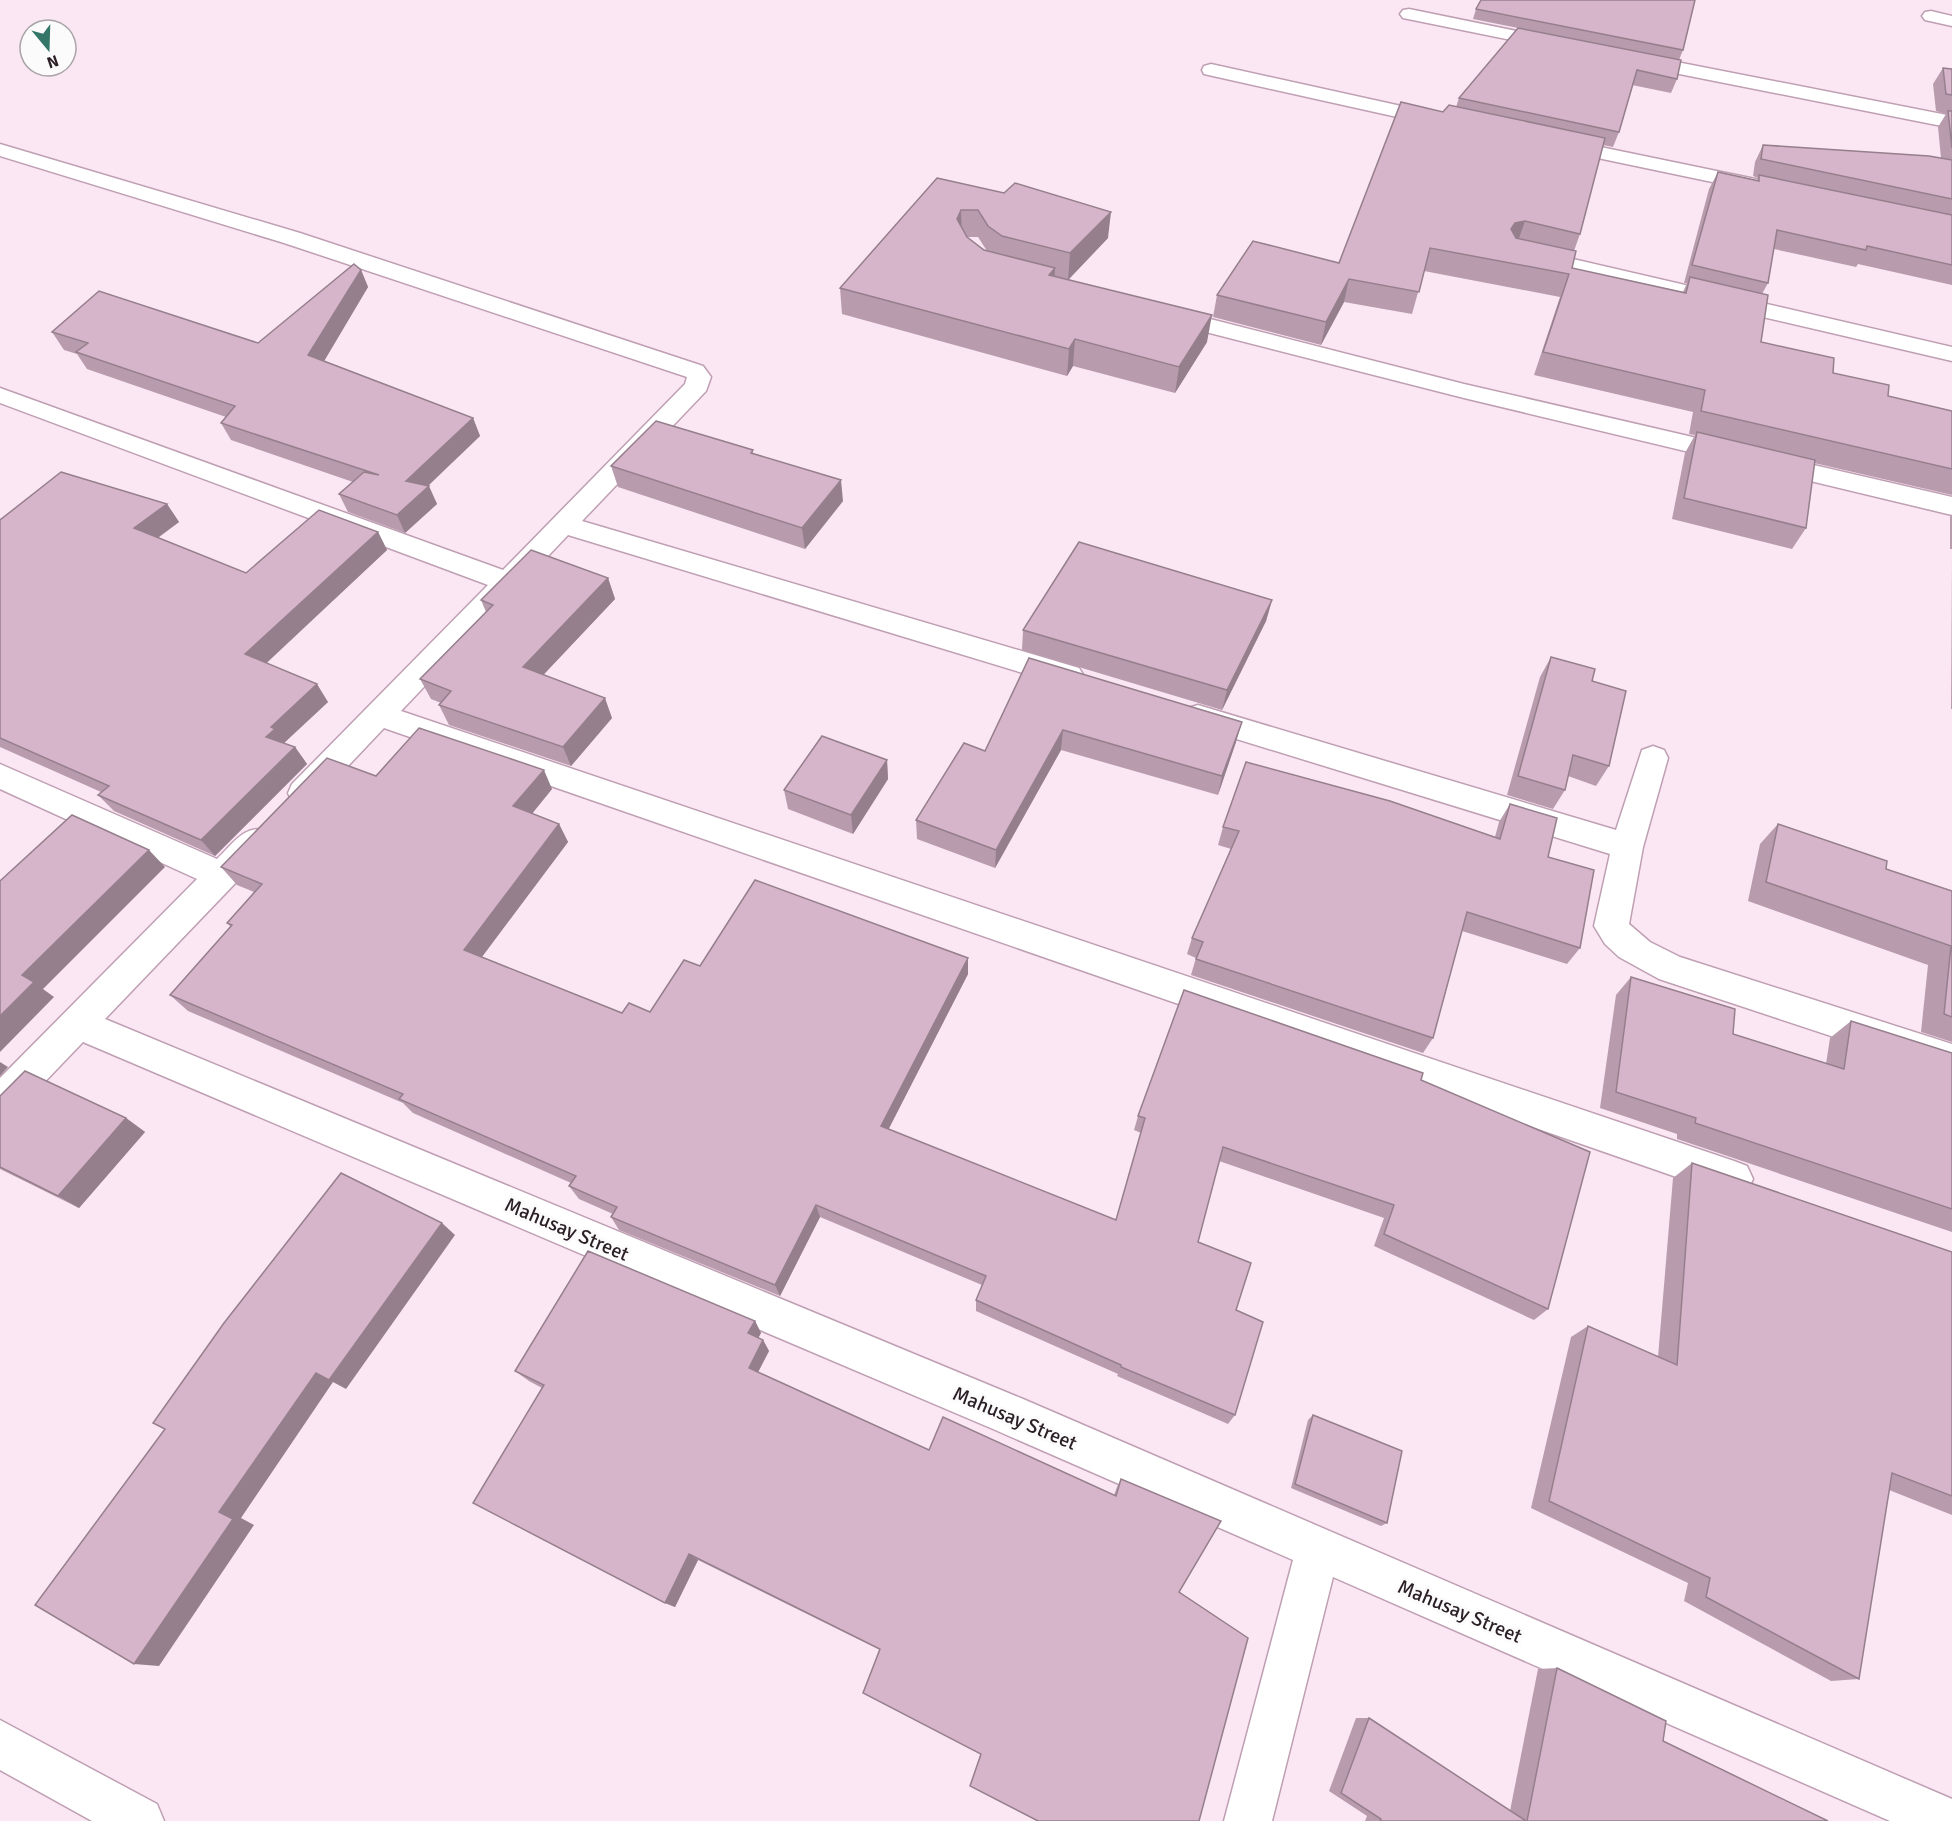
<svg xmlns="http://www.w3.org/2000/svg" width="1952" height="1821" font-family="Signika,sans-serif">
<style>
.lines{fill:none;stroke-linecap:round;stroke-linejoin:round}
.minor-casing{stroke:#bf9fb3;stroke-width:3}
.minor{fill:#fff;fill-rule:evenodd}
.wall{fill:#b89cae;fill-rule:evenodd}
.shaded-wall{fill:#967f8d}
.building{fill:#d6b5ca;stroke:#967f8d;stroke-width:1.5}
.labels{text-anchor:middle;stroke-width:6;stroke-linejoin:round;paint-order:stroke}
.near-street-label{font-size:20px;fill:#2b1f26;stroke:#fbfbfb}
</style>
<rect width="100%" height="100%" fill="#fbe7f3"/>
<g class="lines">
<!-- minor casing -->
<g class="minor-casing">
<g id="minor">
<path d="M1409 9 1556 39 1562 40 1565 44 1562 48 1556 49 1403 18 1400 14 1403 10Z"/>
<path d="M1931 11 1952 16V26L1925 20 1922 16 1925 12Z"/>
<path d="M1636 54 1952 116V128L1629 64 1627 60 1629 56Z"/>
<path d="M1211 64 1442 115 1449 117 1452 121 1449 125 1442 127 1204 74 1202 70 1204 66Z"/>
<path d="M1557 138 1760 180 1767 182 1770 186 1767 190 1760 192 1550 148 1547 144 1550 140Z"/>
<path d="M0 144 300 233 703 366 711 377 706 391 582 521 1079 668 1084 676 1079 684 1069 687 568 535 401 711 1734 1161 1747 1166 1753 1179 1747 1192 1734 1197 384 728 314 802 303 805 292 802 288 793 292 784 488 585 0 403V388L503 570 685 384 687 377 284 243 0 156Z"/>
<path d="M1530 249 1952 347V361L1522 261 1519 256 1522 251Z"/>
<path d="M1167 308 1464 384 1952 497V515L1464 398 1159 320 1156 315 1159 310Z"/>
<path d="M1198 705 1616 830 1642 750 1653 746 1664 750 1668 758 1643 847 1629 924 1650 942 1680 957 1952 1044V1076L1659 979 1619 957 1605 944 1594 926 1610 854 1188 724 1183 716 1188 708Z"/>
<path d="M0 764 217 859C233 844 245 823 268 831L273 840 268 849 105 1019 1023 1399 1952 1799V1821H1890L1333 1577 1272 1821H1224L1293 1560 993 1429 83 1042 13 1115 0 1120V1078L197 879 0 789Z"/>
<path d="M0 1720 157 1804 164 1821H92L0 1770Z"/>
</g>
</g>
<!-- minor -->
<use href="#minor" class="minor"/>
</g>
<!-- wall -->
<g class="wall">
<path d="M1476 9 1683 50 1679 60 1677 79 1671 93 1632 85 1619 132 1613 147 1603 145 1580 234 1574 251 1572 268 1683 292 1687 283H1684L1709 189 1718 172 1757 180 1758 178 1753 176 1755 162 1763 145 1941 158 1938 127 1946 114 1936 111 1933 84 1943 68 1952 69V285L1858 264 1856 267 1774 249 1768 283 1762 294 1761 342 1888 396 1952 411V495L1814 463 1806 528 1792 549 1672 519 1685 453 1695 435 1689 434 1693 412 1534 375 1560 297 1424 271 1412 314 1344 302 1321 345 1213 317 1217 295 1339 263 1443 112 1456 107 1459 98 1518 28 1473 19Z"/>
<path d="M937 178 1004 193 1108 238 1069 279 1207 342 1175 393 1073 366 1067 376 842 314 840 288ZM966 237H978L987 251 984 250Z"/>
<path d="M361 270 368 287 324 361 473 418 480 436 428 486 437 504 405 533 348 512 339 494 353 482 231 440 221 423 226 417 87 369 77 354 64 350 52 332 258 343Z"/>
<path d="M753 450V453L843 501 805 549 618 487 611 466Z"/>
<path d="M167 504 179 522 158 538 246 573 378 532 387 550 266 663 328 702 284 743 295 747 307 764 215 856 114 811 98 795 101 792 0 747V520Z"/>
<path d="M1952 514V549H1950V517Z"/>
<path d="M1952 558V709H1951Z"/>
<path d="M608 578 615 599 543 675 612 718 571 766 449 725 439 705 441 703 431 699 420 679 486 612 481 600Z"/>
<path d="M1272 600 1266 621 1222 710 1022 650 1023 630Z"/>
<path d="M1551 657 1592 681 1609 766 1596 786 1568 776 1565 790 1553 809 1507 795 1540 677Z"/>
<path d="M1029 658 1236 742 1218 795 1061 750 995 868 917 839 916 820 985 751Z"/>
<path d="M887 760 888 779 853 834 788 809 784 790Z"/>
<path d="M376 776 552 789 532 813 559 824 568 842 482 957 622 1013 650 1012 700 966 968 958V974L888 1130 1116 1220 1141 1133 1134 1130 1138 1116 1421 1080 1548 1309 1534 1320 1374 1246 1384 1218 1219 1161 1198 1242 1236 1310 1235 1415 1228 1424 1117 1376 1118 1374 976 1311V1300L982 1285 820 1217 780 1296 619 1230 611 1217 613 1214 579 1199 569 1186 571 1183 413 1113 403 1103 188 1011 170 995 231 927 227 923 254 892 237 885 221 867Z"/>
<path d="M1510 804 1548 857 1580 948 1567 964 1462 931 1433 1038 1423 1053 1191 975 1196 958 1187 954 1192 938 1231 849 1218 845 1223 827 1495 837 1499 822Z"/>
<path d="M1778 824 1886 869 1952 891V1042L1921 1032 1928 965 1748 901 1760 844Z"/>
<path d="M1631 977 1733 1034 1826 1064 1830 1038 1851 1021 1952 1053V1232L1677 1139V1134L1600 1108 1616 995Z"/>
<path d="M0 1096 126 1118 145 1132 79 1208 0 1169Z"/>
<path d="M1692 1163 1952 1252V1536V1515L1889 1490 1859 1679 1831 1681 1684 1601 1688 1583 1531 1508 1571 1337 1588 1326 1658 1357 1673 1178Z"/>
<path d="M755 1321 761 1333 758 1338 763 1340 769 1351 758 1372 929 1450 1114 1495 1117 1487 1121 1479 1221 1521 970 1786 981 1754 880 1650 698 1560 675 1607 665 1603 542 1388 529 1381 515 1371Z"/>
<path d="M1313 1415 1387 1523 1381 1526 1291 1488 1308 1420Z"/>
<path d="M1557 1668 1663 1741 1828 1821H1365L1367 1816 1329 1791 1356 1718H1369L1510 1811 1538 1669Z"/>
</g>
<!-- shaded-wall -->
<g class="shaded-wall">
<path d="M961 210 962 237 957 219Z"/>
<path d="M1111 212 1108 238 1068 280 1070 253Z"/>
<path d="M1525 221 1517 244 1511 229 1515 223Z"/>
<path d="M1055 268 1054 295 1049 275Z"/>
<path d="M361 270 368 287 317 373 308 355Z"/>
<path d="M1349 279 1344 302 1321 345 1326 322Z"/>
<path d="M1212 315 1207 342 1175 393 1179 367Z"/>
<path d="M1075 339 1073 366 1067 376 1069 349Z"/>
<path d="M473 418 480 436 414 499 406 481Z"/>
<path d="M841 480 843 501 805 549 802 528Z"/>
<path d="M429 486 437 504 405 533 397 515Z"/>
<path d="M167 504 179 522 146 546 134 528Z"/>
<path d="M378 532 387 550 257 672 245 654Z"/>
<path d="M608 578 615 599 531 688 523 667Z"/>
<path d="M1272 600 1266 621 1222 710 1227 690Z"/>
<path d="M317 684 328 702 284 743 287 746 266 737 271 727Z"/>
<path d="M605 698 612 718 571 766 563 747Z"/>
<path d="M1242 722 1236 742 1218 795 1222 776Z"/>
<path d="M1063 730 1061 750 995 868 996 850Z"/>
<path d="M295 747 307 764 215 856 201 840Z"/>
<path d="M887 760 888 779 853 834 851 815Z"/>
<path d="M544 770 552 789 523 825 513 806Z"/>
<path d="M559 824 568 842 475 966 464 950Z"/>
<path d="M149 850 165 867 43 989 54 997 0 1052V1016L22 975Z"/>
<path d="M968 958V974L883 1140 881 1126Z"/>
<path d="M0 1062 8 1067 0 1076Z"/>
<path d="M126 1118 145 1132 79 1208 58 1196Z"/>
<path d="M816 1205 820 1217 780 1296 775 1285Z"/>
<path d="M442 1223 455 1235 346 1389 333 1382 241 1518 254 1525 159 1666 134 1664 219 1512 316 1373Z"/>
<path d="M755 1321 761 1333 755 1344 748 1333Z"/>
<path d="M763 1340 769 1351 755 1378 749 1368Z"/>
<path d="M689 1554 698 1560 675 1607 665 1603Z"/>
</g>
<!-- building -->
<g class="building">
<path d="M1481 0H1695L1683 50 1476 9Z"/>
<path d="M1518 28 1681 60 1677 79 1637 70 1619 132 1459 98Z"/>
<path d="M1943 68 1952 69V95L1946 94Z"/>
<path d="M1401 102 1443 112 1449 105 1605 138 1580 234 1525 221 1515 223 1511 229 1516 238 1576 251 1572 268 1686 293 1690 277 1768 295 1761 342 1834 358 1833 373 1889 385 1888 396 1952 411V469L1701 411 1705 390 1543 352 1569 274 1430 248 1419 292 1349 279 1326 322 1217 295 1253 241 1339 263Z"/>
<path d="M1948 111H1952V148Z"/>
<path d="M1763 145 1929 156 1952 160V199L1761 159Z"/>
<path d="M1718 172 1759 181V175L1952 215V265L1867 246 1866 250 1777 230 1768 283 1692 265Z"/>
<path d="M937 178 1004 193 1015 183 1111 212 1070 253 1002 236 988 226 978 210H961L957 219 967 237 984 250 1055 268 1049 275 1212 315 1179 367 1075 339 1069 349 840 288Z"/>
<path d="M354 264 361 270 308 355 473 418 406 481 429 486 397 515 339 494 364 472 379 475 221 423 235 406 76 352 88 343 52 332 99 291 258 343Z"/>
<path d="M656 421 753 450 751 453 841 480 802 528 611 466Z"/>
<path d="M1697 432 1815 460 1806 528 1684 498Z"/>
<path d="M61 472 167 504 134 528 246 573 319 510 378 532 245 654 317 684 271 727 275 729 266 737 295 747 201 840 98 795 109 786 0 738V520Z"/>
<path d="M1079 542 1272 600 1227 690 1023 630Z"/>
<path d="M531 550 608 578 523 667 605 698 563 747 439 705 451 691 420 679 493 605 481 600Z"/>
<path d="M1551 657 1595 669 1592 681 1626 691 1609 766 1573 755 1565 790 1518 776Z"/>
<path d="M1029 658 1242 722 1222 776 1063 730 996 850 916 820 964 743 985 751Z"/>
<path d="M419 728 544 770 513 806 559 824 464 950 622 1013 629 1003 650 1012 684 960 700 966 755 880 968 958 881 1126 1116 1220 1145 1118 1138 1116 1184 990 1423 1073 1421 1080 1590 1152 1548 1309 1384 1234 1394 1205 1223 1147 1198 1242 1251 1263 1236 1310 1263 1322 1235 1415 1121 1367V1365L976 1300 986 1276 816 1205 775 1285 611 1217 617 1207 569 1186 576 1176 399 1099 403 1094 170 995 232 925 227 923 262 884 221 867 327 758 376 776Z"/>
<path d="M822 736 887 760 851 815 784 790Z"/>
<path d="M1246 762 1390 801 1500 839 1510 804 1557 818 1548 857 1594 870 1580 948 1467 912 1433 1038 1196 959 1203 942 1192 938 1239 831 1223 827Z"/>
<path d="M72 815 149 850 22 975 34 982 0 1016V881Z"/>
<path d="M1778 824 1887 861 1886 869 1952 891V1017L1944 1014 1951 946 1766 882Z"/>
<path d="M1631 977 1735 1009 1733 1034 1844 1069 1851 1021 1952 1053V1209L1695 1123 1696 1118 1616 1092Z"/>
<path d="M25 1071 126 1118 58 1196 0 1167V1096Z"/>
<path d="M1692 1163 1952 1252V1496L1892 1473 1859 1679 1706 1597 1710 1578 1549 1501 1588 1326 1677 1365Z"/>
<path d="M341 1173 442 1223 329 1380 316 1373 219 1512 233 1519 134 1664 35 1605 165 1429 153 1423 224 1323Z"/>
<path d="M588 1251 755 1321 748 1333 763 1340 749 1368 929 1450 943 1417 1116 1496 1121 1479 1221 1521 1179 1592 1248 1638 1199 1821H1038L970 1786 981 1754 863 1693 880 1649 689 1554 665 1603 473 1503 544 1385 515 1371Z"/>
<path d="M1313 1415 1402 1451 1387 1523 1295 1484Z"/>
<path d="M1557 1668 1666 1721 1663 1741 1828 1821H1527Z"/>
<path d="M1369 1718 1526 1821H1380L1381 1819 1341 1793Z"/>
</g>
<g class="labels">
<!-- near-street labels -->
<g class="near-street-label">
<text transform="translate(567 1229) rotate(23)" y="7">Mahusay Street</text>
<text transform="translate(1015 1418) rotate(23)" y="7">Mahusay Street</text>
<text transform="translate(1460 1611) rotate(23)" y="7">Mahusay Street</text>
</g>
</g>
<!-- north arrow -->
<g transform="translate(48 48) rotate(161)"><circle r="28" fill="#fbfbfb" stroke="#a8a3a6" stroke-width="1.5"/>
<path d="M0-4.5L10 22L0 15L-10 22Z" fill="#347769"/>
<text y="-9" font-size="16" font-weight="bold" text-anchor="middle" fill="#2b1f26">N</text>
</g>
</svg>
